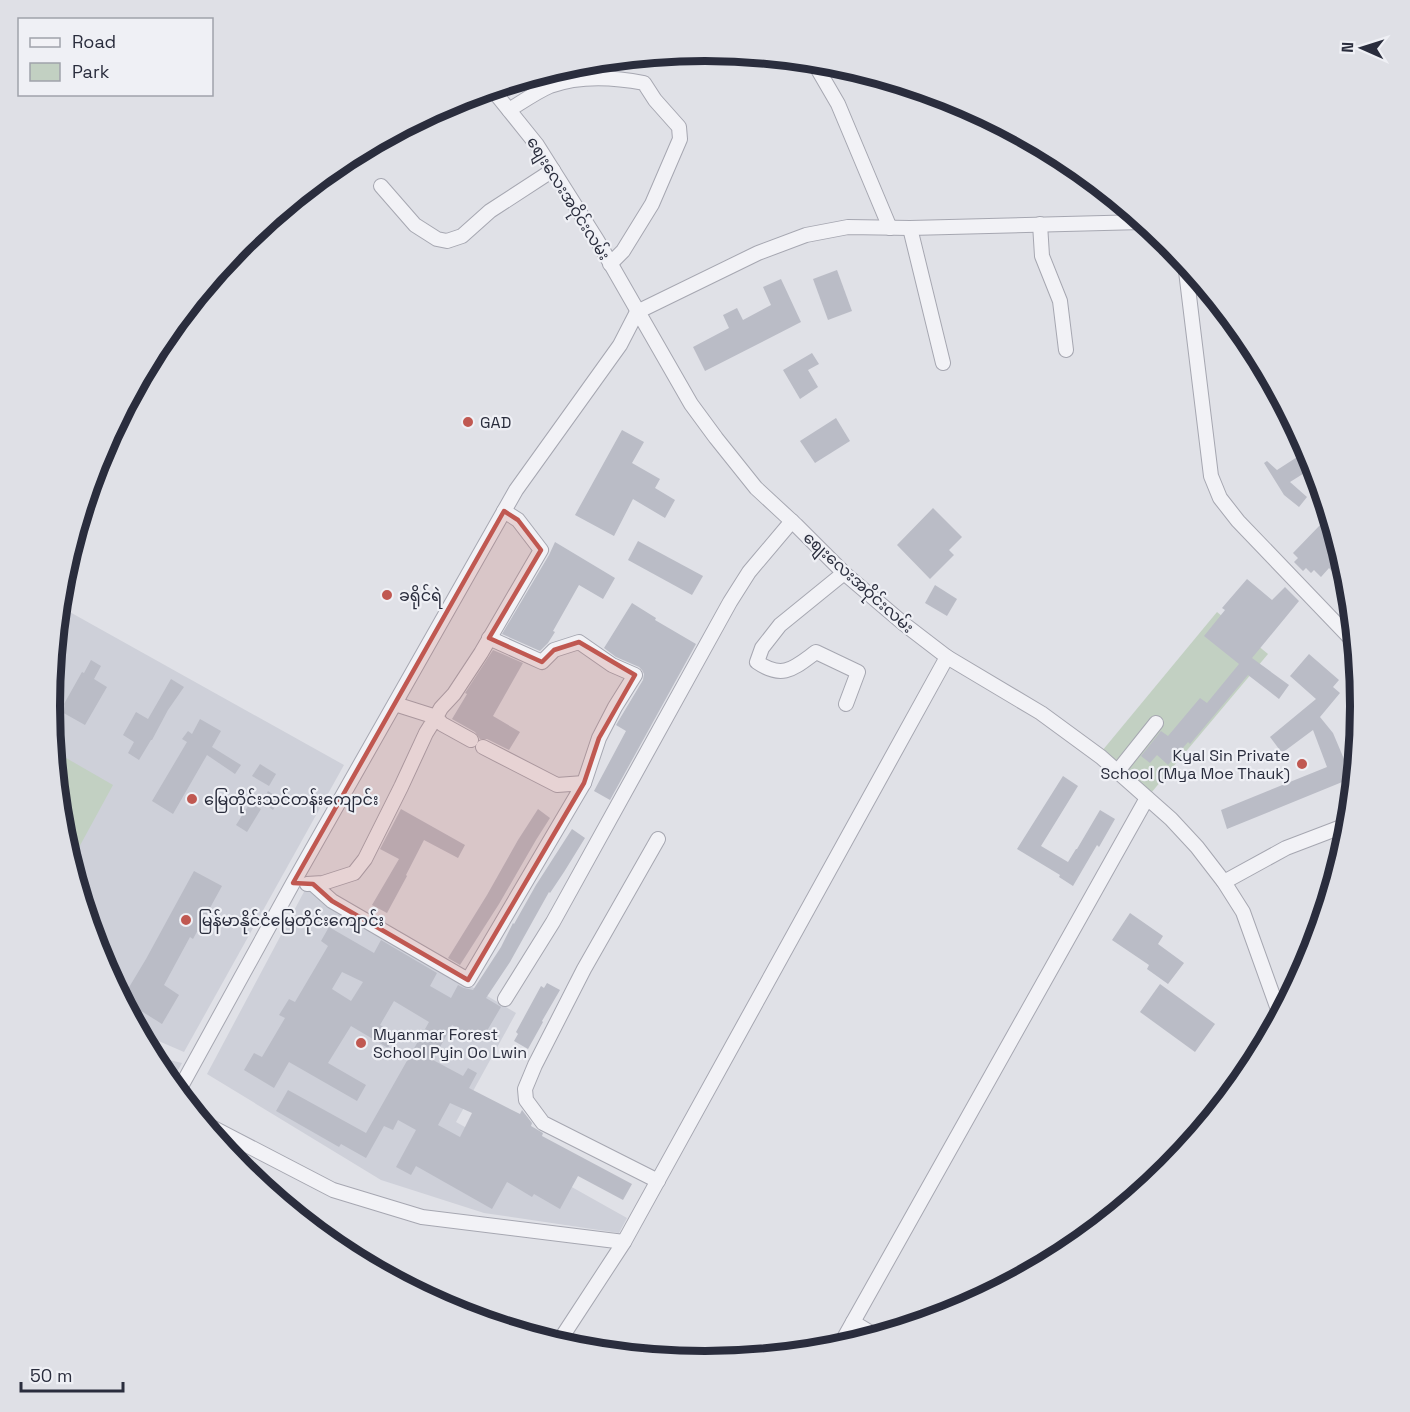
<svg xmlns="http://www.w3.org/2000/svg" width="1410" height="1412" font-family="'Space Grotesk','Noto Sans Myanmar',sans-serif">
<style>
.built{fill:#ced0d9}
.green{fill:#c2d0c2}
.building{fill:#babcc6;fill-rule:evenodd}
.lines{fill:none;stroke-linecap:round;stroke-linejoin:round}
.minor-casing{stroke:#a6a7b1;stroke-width:16}
.minor{stroke:#f2f2f6;stroke-width:14}
.marked{fill:#c05851;fill-opacity:0.2;stroke:#c05851;stroke-width:4.5;stroke-linejoin:round}
.poi-dot{fill:#c05851;stroke:#eff0f5;stroke-width:2}
.labels{text-anchor:middle;stroke-width:4.5;stroke-linejoin:round;paint-order:stroke}
.street-label{font-size:16px;fill:#2a2d3d;stroke:#eff0f5}
.poi-label{font-size:16px;fill:#2a2d3d;stroke:#eff0f5;text-anchor:start}
.rim{fill:none;stroke:#2a2d3d;stroke-width:8}
</style>
<rect width="100%" height="100%" fill="#e0e1e7"/>
<!-- built -->
<g class="built">
<path d="M59 606 344 765 184 1052 140 1033 99 957 62 834 50 706Z"/>
<path d="M306 888 516 1013 456 1122 627 1218 619 1233 484 1213 381 1180 207 1074Z"/>
<path d="M152 1056 182 1063 171 1083 160 1070Z"/>
</g>
<!-- green -->
<g class="green">
<path d="M1217 612 1268 654 1151 793 1102 751Z"/>
<path d="M54 751 113 785 71 862 62 834Z"/>
</g>
<!-- building -->
<g class="building">
<path d="M837 270 852 311 828 320 813 279Z"/>
<path d="M781 279 801 322 705 371 693 347 729 328 723 315 737 308 743 320 771 305 763 287Z"/>
<path d="M812 353 819 364 808 370 818 387 800 399 783 370Z"/>
<path d="M836 418 850 441 815 463 800 441Z"/>
<path d="M622 430 644 442 632 463 660 479 655 488 675 500 665 518 633 499 614 536 575 515Z"/>
<path d="M1308 450 1314 467 1290 482 1307 497 1299 507 1284 495 1264 463 1267 461 1277 470Z"/>
<path d="M933 508 962 537 949 550 954 555 930 579 897 545Z"/>
<path d="M1322 523 1335 536 1348 578 1349 590 1329 568 1321 577 1314 570 1311 573 1306 568 1303 571 1294 562 1298 558 1293 553Z"/>
<path d="M638 541 703 576 692 595 628 560Z"/>
<path d="M555 542 615 578 603 599 579 585 553 631 555 632 548 643 540 651 502 634 549 555Z"/>
<path d="M1247 579 1272 600 1285 587 1299 601 1252 658 1289 685 1279 699 1248 675 1190 744 1188 742 1168 765 1157 755 1150 763 1141 756 1161 731 1168 736 1200 698 1207 703 1239 664 1204 636 1225 610 1222 608Z"/>
<path d="M935 585 957 599 947 616 925 603Z"/>
<path d="M632 603 656 618 655 620 696 644 610 800 594 791 626 731 616 725 643 680 644 674 642 670 639 667 616 657 604 648Z"/>
<path d="M493 650 523 663 493 716 520 732 509 750 487 739H480L475 732 452 719 467 694 465 693Z"/>
<path d="M1309 654 1339 680 1333 687 1340 693 1320 717 1333 733 1352 778 1227 829 1221 810 1327 767 1313 730 1282 753 1270 737 1316 699 1290 676Z"/>
<path d="M91 660 101 666 94 679 107 687 85 725 60 711 82 672 84 673Z"/>
<path d="M171 679 184 687 168 710 152 740H151L139 760 128 753 134 742 123 735 136 712 148 719Z"/>
<path d="M200 719 221 731 212 747 241 765 235 774 207 755 173 814 152 801 187 742 182 739 188 731 192 734Z"/>
<path d="M260 764 276 774 269 786 252 776Z"/>
<path d="M1063 776 1078 786 1041 846 1068 862 1076 849H1077L1100 810 1115 819 1099 847 1097 845 1073 886 1059 877 1060 875 1017 849Z"/>
<path d="M268 791 280 799 273 810 262 802Z"/>
<path d="M250 803 261 809 247 832 236 825Z"/>
<path d="M401 809 465 845 458 858 424 840 406 875 407 876 387 913 372 905 399 859 380 849Z"/>
<path d="M538 809 550 818 536 840 499 904 460 965 448 958 487 895 518 840Z"/>
<path d="M572 829 585 838 564 872 550 893 549 892 510 962 486 998 501 1007 481 1041 452 1025 433 1060 463 1076 468 1068 477 1073 469 1088 520 1114 522 1110 532 1123 531 1126 543 1133 542 1136 632 1184 623 1200 578 1176 560 1209 534 1194 532 1197 507 1182 492 1209 416 1166 411 1175 396 1167 416 1130 398 1120 393 1130 384 1126 366 1158 341 1144 339 1147 276 1111 288 1090 366 1133 429 1022 394 1001 380 1025 396 1034 388 1048 351 1026 328 1063 366 1085 357 1101 289 1062 274 1088 244 1070 254 1053 262 1057 285 1018 279 1015 289 999 295 1002 328 946 321 941 329 927 374 953 381 940 437 973 430 986 451 998 458 985 464 988 473 990 501 947 513 923 514 924 536 885ZM342 972 363 982 351 1001 332 989ZM450 1103 472 1113 460 1137 438 1125Z"/>
<path d="M194 871 222 886 193 939 190 937 164 985 179 995 162 1024 122 999 146 959Z"/>
<path d="M1130 913 1163 936 1158 944 1184 963 1168 984 1147 969 1149 965 1112 940Z"/>
<path d="M547 983 560 990 542 1021 543 1022 528 1049 514 1041 518 1034 516 1032 541 986 544 988Z"/>
<path d="M1160 984 1215 1024 1195 1052 1140 1012Z"/>
</g>
<g class="lines">
<!-- minor casing -->
<g class="minor-casing">
<g id="minor">
<path d="M813 61 838 104 890 228"/>
<path d="M492 89 537 145 597 240 691 404 716 438 756 488 796 525 844 573 904 624 947 657 1041 713 1101 757 1171 819 1197 847 1224 882 1243 912 1280 1015"/>
<path d="M509 110C522 102 536 92 550 86 580 75 613 77 644 83L655 100 679 127 680 139 652 204 623 251 610 264"/>
<path d="M381 186 415 225 437 239 447 241 462 236 490 211 553 170"/>
<path d="M1040 224 1042 256 1060 301 1066 350"/>
<path d="M910 228 943 363"/>
<path d="M1185 263 1211 476 1220 498 1238 521 1354 642"/>
<path d="M844 573 780 625 762 648 757 662C783 680 794 668 816 652L858 672 846 704"/>
<path d="M489 638 542 662 554 650 579 642 612 665 635 675 615 707 599 738 584 783"/>
<path d="M471 740 442 724 436 717 441 708 454 694 481 653 541 550 518 520 504 511"/>
<path d="M1117 772 1156 723"/>
<path d="M1224 882 1286 848 1349 824"/>
<path d="M307 884 323 883 354 873 365 859 401 787 426 733 436 717 395 704"/>
<path d="M313 884 332 901 468 980 584 783 557 785 483 747"/>
<path d="M505 999 553 922 730 602 749 572 792 521"/>
<path d="M178 1092 293 883 516 490 620 345 637 312 758 253 806 235 848 227 910 228 1143 222"/>
<path d="M202 1122 333 1190 422 1217 624 1242"/>
<path d="M658 1181 543 1123 526 1100 525 1089 535 1065 584 969 658 839"/>
<path d="M853 1322 876 1336"/>
<path d="M558 1343 624 1242 947 657"/>
<path d="M839 1347 1147 798"/>
</g>
</g>
<!-- minor -->
<use href="#minor" class="minor"/>
</g>
<!-- marked area -->
<path class="marked" d="M504 511 518 520 541 550 489 638 542 662 554 650 579 642 635 675 599 738 584 783 468 980 332 901 313 884 293 883Z"/>
<!-- markers -->
<g class="poi-dot">
<circle cx="468" cy="422" r="6"/>
<circle cx="387" cy="595" r="6"/>
<circle cx="1302" cy="764" r="6"/>
<circle cx="192" cy="799" r="6"/>
<circle cx="186" cy="920" r="6"/>
<circle cx="361" cy="1043" r="6"/>
</g>
<g class="labels">
<!-- street labels -->
<g class="street-label">
<text transform="translate(569 198) rotate(58)" y="6">စျေးလေးအဝိုင်းလမ်း</text>
<text transform="translate(859 582) rotate(42)" y="6">စျေးလေးအဝိုင်းလမ်း</text>
</g>
<!-- poi labels -->
<g class="poi-label">
<text x="480" y="428">GAD</text>
<text x="399" y="601">ခရိုင်ရဲ</text>
<text x="1290" y="761" text-anchor="end">Kyal Sin Private<tspan x="1290" dy="18">School (Mya Moe Thauk)</tspan></text>
<text x="204" y="805">မြေတိုင်းသင်တန်းကျောင်း</text>
<text x="198" y="926">မြန်မာနိုင်ငံမြေတိုင်းကျောင်း</text>
<text x="373" y="1040">Myanmar Forest<tspan x="373" dy="18">School Pyin Oo Lwin</tspan></text>
</g>
</g>
<!-- crop -->
<path d="M0 0H1410V1412H0ZM60 706a645 645 0 1 1 1290 0a645 645 0 1 1-1290 0Z" fill="#dfe0e6" fill-rule="evenodd"/>
<path class="rim" d="M60 706a645 645 0 1 1 1290 0a645 645 0 1 1-1290 0Z"/>
<!-- legend -->
<rect x="18" y="18" width="195" height="78" fill="#eff0f5" stroke="#a0a2ab" stroke-width="1.5"/>
<rect x="30" y="38" width="30" height="9" fill="#f2f2f6" stroke="#a0a2ab" stroke-width="1.5"/>
<text x="72" y="48" font-size="18" fill="#2a2d3d">Road</text>
<rect x="30" y="63" width="30" height="18" fill="#c2d0c2" stroke="#a0a2ab" stroke-width="1.5"/>
<text x="72" y="78" font-size="18" fill="#2a2d3d">Park</text>
<!-- north arrow -->
<g transform="translate(1362 48) rotate(273)" stroke="#eff0f5" stroke-width="4.5" paint-order="stroke">
<path d="M0-4.5L10 22L0 15L-10 22Z" fill="#2a2d3d"/>
<text y="-9" font-size="16" font-weight="bold" text-anchor="middle" fill="#2a2d3d">N</text>
</g>
<!-- scale -->
<path d="M21 1382v9h102v-9" fill="none" stroke="#2a2d3d" stroke-width="3"/>
<text x="30" y="1382" font-size="18" fill="#2a2d3d" stroke="#eff0f5" stroke-width="4.5" paint-order="stroke">50 m</text>
</svg>
